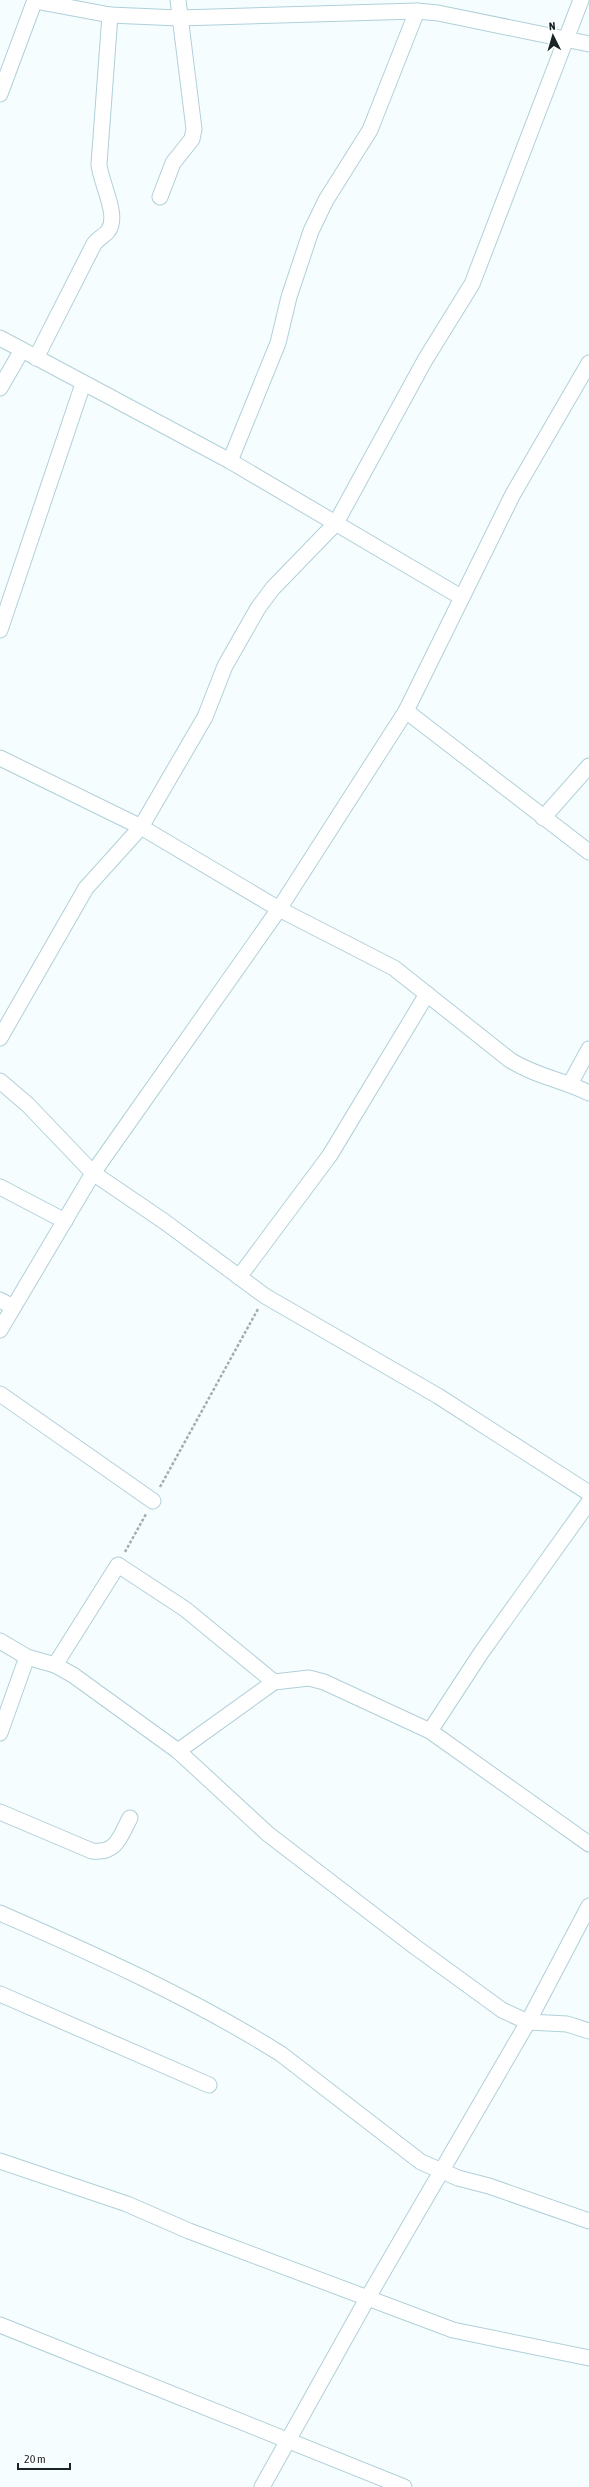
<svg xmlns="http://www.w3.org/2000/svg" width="589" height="2487" font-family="'Asap Condensed',sans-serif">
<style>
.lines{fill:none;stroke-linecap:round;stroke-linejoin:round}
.street-casing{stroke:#b0d0d9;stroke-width:17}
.path{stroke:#a4adb0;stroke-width:2.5;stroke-dasharray:3 2;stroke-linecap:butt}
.street{stroke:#fff;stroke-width:15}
</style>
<rect width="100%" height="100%" fill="#f6fdff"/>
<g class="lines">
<!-- street casing -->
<g class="street-casing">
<g id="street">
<path d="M35 1 110 15 179 18 417 11 438 13 589 44"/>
<path d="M0 94 35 0"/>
<path d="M160 197 173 163 192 139 194 129 178 0"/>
<path d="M0 338 230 461 461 597"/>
<path d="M36 358 94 244C98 239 105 235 108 231 120 216 100 182 99 164L110 15"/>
<path d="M0 388 22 350"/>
<path d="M230 461 278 343 289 297 311 231 326 200 370 130 417 11"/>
<path d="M0 630 83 384"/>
<path d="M406 711 589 852"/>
<path d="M0 758 141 827 279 909 394 968 510 1060C535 1076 563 1080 589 1093"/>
<path d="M543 818 589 766"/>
<path d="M0 1038 86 888 141 827 205 717 225 666 258 608 273 588 336 523 425 360 472 284 581 0"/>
<path d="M0 1081 28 1105 93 1173 165 1222 265 1296 438 1396 589 1493"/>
<path d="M570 1084 589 1049"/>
<path d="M0 1187 65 1221"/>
<path d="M239 1277 330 1155 427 994"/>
<path d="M0 1300 13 1307"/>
<path d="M0 1330 93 1173 279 909 406 711 513 494 589 363"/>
<path d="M0 1394 153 1501"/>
<path d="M0 1641 27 1657 55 1665 73 1675 178 1751 268 1834 414 1946 502 2010 528 2022 567 2024 589 2031"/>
<path d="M55 1665 118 1565 185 1609 274 1682"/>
<path d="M430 1731 481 1653 589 1502"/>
<path d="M0 1733 27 1657"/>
<path d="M178 1751 274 1682 309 1678 324 1682 430 1731 589 1844"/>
<path d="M0 1812 92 1851C117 1854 120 1836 130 1818"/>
<path d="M0 1913C96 1955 192 1998 281 2054L421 2162 458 2178 489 2186 589 2221"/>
<path d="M0 1994 209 2085"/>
<path d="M0 2161 127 2204 189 2231 453 2330 589 2358"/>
<path d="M0 2325 404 2487"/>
<path d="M262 2487 367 2299 528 2022 589 1906"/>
</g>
</g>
<!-- path -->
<g class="path">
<path d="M160 1487 258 1309"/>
<path d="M125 1552 146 1514"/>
</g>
<!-- street -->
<use href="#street" class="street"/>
</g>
<!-- north arrow -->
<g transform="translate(553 36) rotate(355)" stroke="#ffffff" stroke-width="3" paint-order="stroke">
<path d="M0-3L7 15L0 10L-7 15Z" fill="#182428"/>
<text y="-6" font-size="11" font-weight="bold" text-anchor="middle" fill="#182428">N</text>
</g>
<!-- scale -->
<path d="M18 2463v6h52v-6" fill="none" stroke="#182428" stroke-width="2"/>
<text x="24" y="2463" font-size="12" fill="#182428" stroke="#ffffff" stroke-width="3" paint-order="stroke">20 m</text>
</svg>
